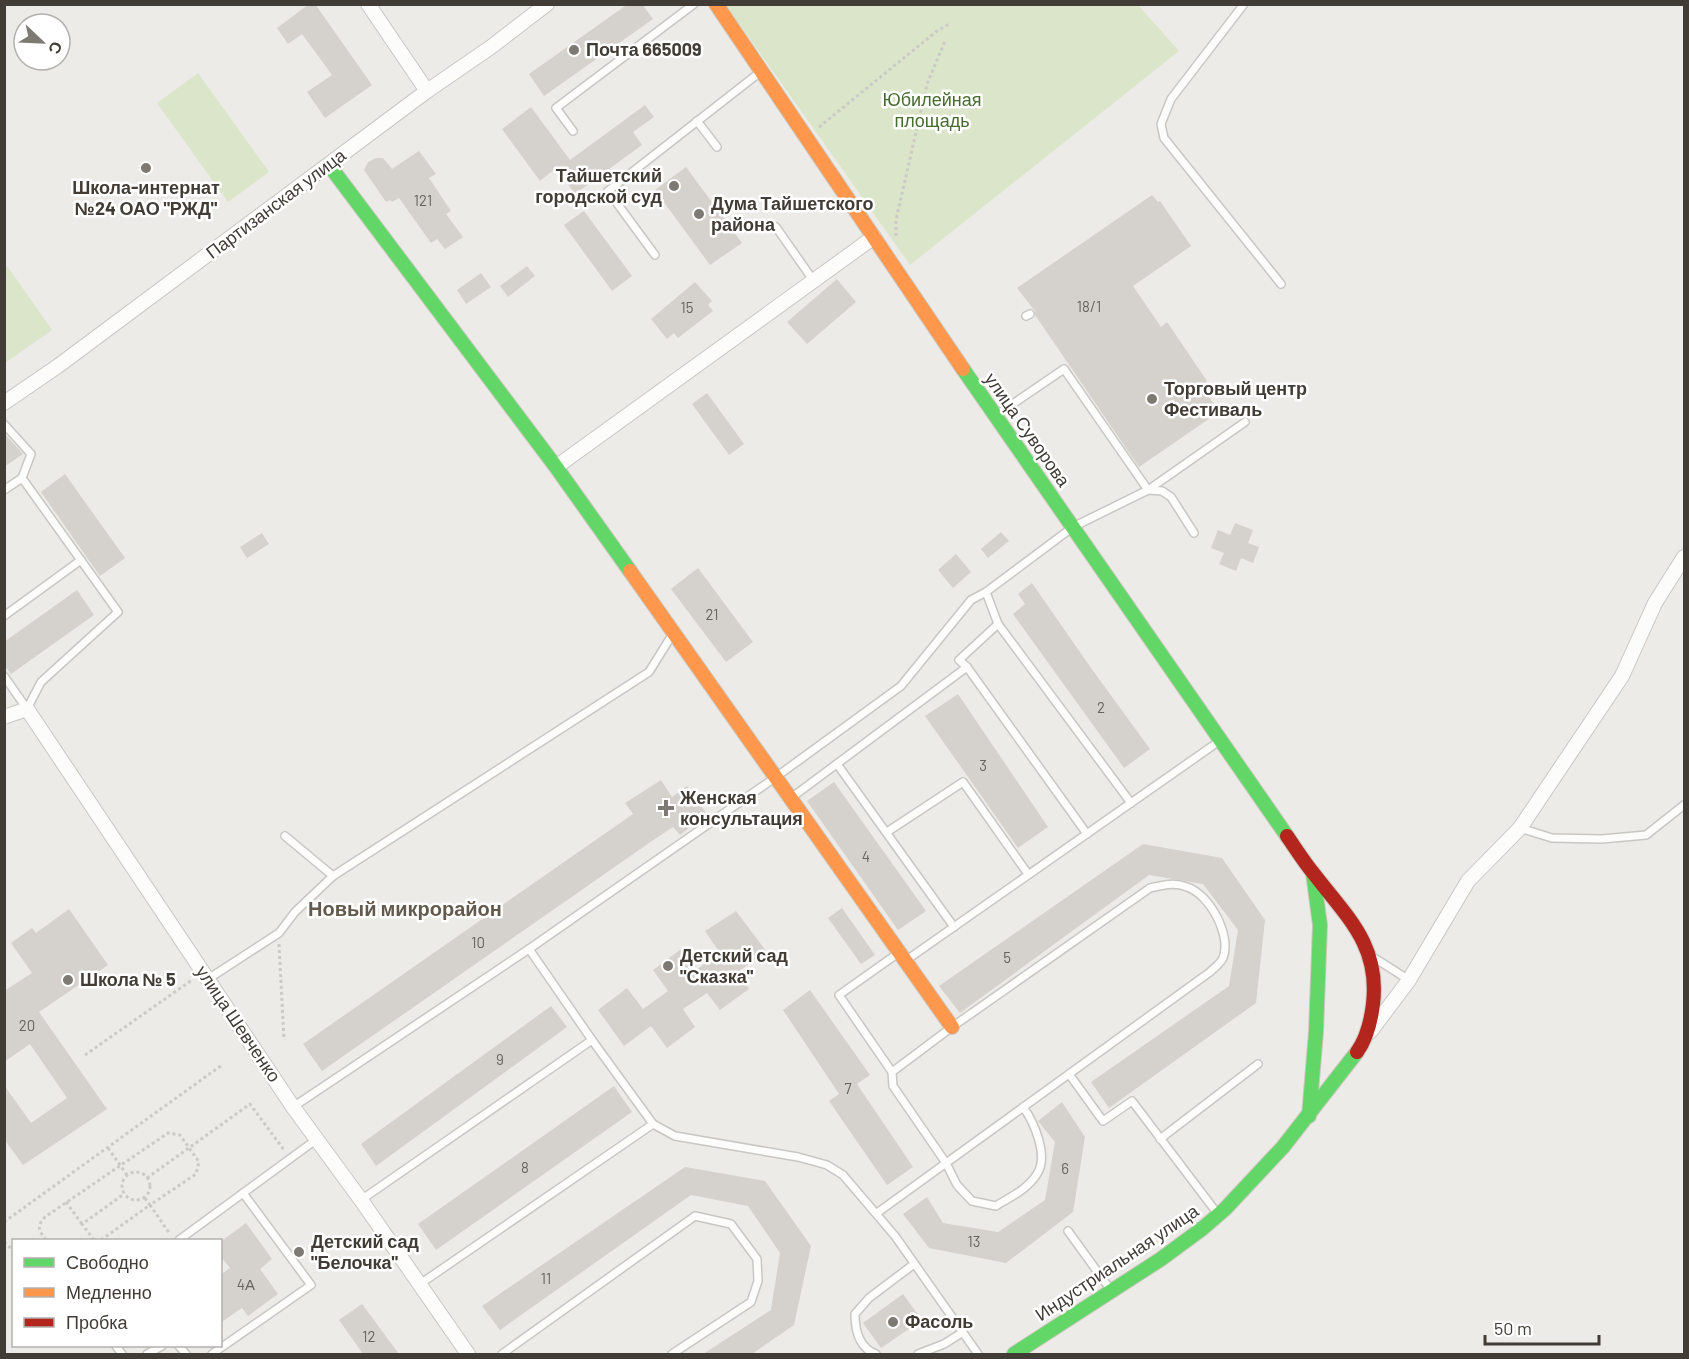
<svg xmlns="http://www.w3.org/2000/svg" width="1689" height="1359" font-family="Barlow,sans-serif">
<style>
.green{fill:#dbe5c9}
.building{fill:#d5d2ce}
.lines{fill:none;stroke-linecap:round;stroke-linejoin:round}
.lane-casing{stroke:#c9c7c3;stroke-width:10}
.street-casing{stroke:#c9c7c3;stroke-width:16}
.fast-casing{stroke:#cbc8bf;stroke-width:16}
.slow-casing{stroke:#cbc8bf;stroke-width:16}
.jam-casing{stroke:#cbc8bf;stroke-width:16}
.path{stroke:#cbcac6;stroke-width:3;stroke-dasharray:3 3;stroke-linecap:butt}
.lane{stroke:#fcfcfb;stroke-width:7}
.street{stroke:#fcfcfb;stroke-width:14}
.fast{stroke:#63d668;stroke-width:14}
.slow{stroke:#ff974d;stroke-width:14}
.jam{stroke:#b3261e;stroke-width:14}
.poi-dot{fill:#7d7973;stroke:#fff;stroke-width:2}
.labels{text-anchor:middle;stroke-width:5;stroke-linejoin:round;paint-order:stroke}
.number-label{font-size:15px;fill:#68635d}
.poi-label{font-size:18px;font-weight:bold;fill:#413c35;stroke:#fff;text-anchor:start}
.park-label{font-size:18px;fill:#476c2f;stroke:#fff}
.street-label{font-size:18px;fill:#413c35;stroke:#fff}
.neighbourhood-label{font-size:20px;font-weight:bold;fill:#635a4d;stroke:#fff}
</style>
<rect width="100%" height="100%" fill="#edebe7"/>
<!-- green -->
<g class="green">
<path d="M726 5H1138L1179 51 910 265Z"/>
<path d="M198 73 269 172 228 202 157 103Z"/>
<path d="M5 263 52 330 5 363H4Z"/>
</g>
<!-- building -->
<g class="building">
<path d="M309 4H315L372 85 325 118 307 92 332 75 302 34 288 44 277 28Z"/>
<path d="M628 4H642L653 19 544 96 529 74Z"/>
<path d="M645 105 654 117 633 132 642 145 575 194 556 168 540 181 502 129 531 107 570 160Z"/>
<path d="M419 151 436 174 429 178 451 211 446 214 463 237 445 249 437 239 431 243 399 198 392 202 390 200 386 202 364 170 368 162 376 158H383L392 169Z"/>
<path d="M686 167 742 243 710 265 655 190Z"/>
<path d="M1152 195 1158 202 1160 201 1191 246 1133 286 1161 327 1167 322 1207 381 1202 386 1219 412 1139 467 1035 315V311L1017 288Z"/>
<path d="M584 211 632 276 612 291 564 225Z"/>
<path d="M527 266 535 276 508 297 500 286Z"/>
<path d="M481 273 491 287 466 304 457 290Z"/>
<path d="M837 279 856 302 807 344 787 322Z"/>
<path d="M695 282 712 301 708 305 713 311 678 338 674 333 667 339 651 319Z"/>
<path d="M707 393 744 444 729 455 692 404Z"/>
<path d="M4 433 23 454 4 467Z"/>
<path d="M65 474 125 558 100 576 41 492Z"/>
<path d="M1235 523 1253 530 1248 543 1259 547 1253 563 1241 558 1236 571 1219 564 1224 553 1211 548 1218 530 1230 535Z"/>
<path d="M1001 532 1009 541 988 558 981 549Z"/>
<path d="M262 533 269 544 247 558 240 547Z"/>
<path d="M956 554 971 572 953 588 938 570Z"/>
<path d="M698 568 753 642 726 662 671 589Z"/>
<path d="M1032 583 1091 668 1150 749 1124 768 1013 614 1025 604 1018 594Z"/>
<path d="M77 590 94 615 11 674 4 665V642Z"/>
<path d="M958 694 1048 827 1018 848 925 716Z"/>
<path d="M661 780 672 797 687 786 707 814 680 835 673 827 652 841 322 1071 303 1044 633 814 625 803Z"/>
<path d="M834 782 926 911 898 930 807 801Z"/>
<path d="M1143 844 1222 858 1265 920 1256 1003 1109 1108 1091 1082 1229 986 1238 930 1203 884 1149 875 960 1013 939 986Z"/>
<path d="M842 908 875 955 861 964 828 918Z"/>
<path d="M69 909 108 965 39 1012 107 1109 23 1165 4 1139V1085L31 1123 67 1098 30 1044 4 1062V991L32 973 11 943 32 928 36 933Z"/>
<path d="M736 911 766 951 738 972 749 989 720 1010 707 993 683 1009 695 1027 667 1048 651 1026 624 1046 598 1010 627 988 643 1009 668 991 653 970 680 950 696 970 720 953 705 931Z"/>
<path d="M810 990 870 1075 857 1084 913 1167 887 1185 829 1101 839 1094 783 1010Z"/>
<path d="M551 1006 567 1027 376 1166 361 1144Z"/>
<path d="M614 1086 632 1112 436 1250 418 1224Z"/>
<path d="M1062 1102 1085 1137 1073 1212 1006 1263 929 1248 903 1214 927 1197 943 1223 998 1232 1045 1200 1055 1142 1038 1121Z"/>
<path d="M685 1167 765 1181 811 1246 794 1325 752 1354H703L771 1310 780 1253 748 1206 691 1195 500 1330 482 1306Z"/>
<path d="M246 1223 272 1259 260 1269 278 1294 248 1316 242 1308 220 1323V1275L230 1268 220 1256V1242Z"/>
<path d="M903 1294 922 1320 881 1348 863 1323Z"/>
<path d="M362 1304 399 1354H363L339 1320Z"/>
</g>
<g class="lines">
<!-- lane casing -->
<g class="lane-casing">
<g id="lane">
<path d="M1244 4 1171 99 1161 124 1164 138 1281 284"/>
<path d="M697 121 717 147"/>
<path d="M573 131 556 108 694 4"/>
<path d="M776 227 813 280"/>
<path d="M655 255 608 191 759 73"/>
<path d="M1026 316 1030 314"/>
<path d="M998 414 1064 369 1148 490 1245 422"/>
<path d="M4 424 31 454 22 478"/>
<path d="M4 490 22 478 118 612 41 682 27 709 4 676"/>
<path d="M986 592 998 624"/>
<path d="M4 616 81 560"/>
<path d="M837 764 954 927"/>
<path d="M791 798 967 667"/>
<path d="M1520 828 1552 838 1602 839 1646 835 1684 805"/>
<path d="M887 832 963 782 1028 874"/>
<path d="M1087 834 967 667 959 660 998 624 1131 803"/>
<path d="M285 836 333 876"/>
<path d="M908 959 1218 742"/>
<path d="M1376 959 1409 980"/>
<path d="M208 979 279 933 295 912 333 876 649 672 672 635"/>
<path d="M592 1040 653 1124"/>
<path d="M892 1072 839 995 897 954"/>
<path d="M1069 1074 1103 1121 1132 1101 1217 1213"/>
<path d="M293 1107 529 949 776 777 901 686 971 600 986 592 1073 527 1148 490 1162 491 1171 497 1194 533"/>
<path d="M1160 1139 1258 1064"/>
<path d="M361 1200 592 1040 529 949"/>
<path d="M877 1213C988 1133 1099 1052 1210 972 1214 968 1221 963 1223 958 1232 935 1209 894 1187 887 1174 882 1163 885 1150 888L952 1027 892 1072 893 1086 946 1163 957 1185 972 1201 996 1206C1010 1197 1028 1189 1037 1174 1049 1156 1034 1122 1023 1107"/>
<path d="M1068 1231 1110 1289"/>
<path d="M179 1240 317 1139"/>
<path d="M420 1284 653 1124 675 1136 798 1157 827 1165 843 1175 895 1236 978 1354"/>
<path d="M116 1346 122 1354"/>
<path d="M179 1346 186 1354"/>
<path d="M147 1354 162 1346"/>
<path d="M212 1354 311 1285 243 1193"/>
<path d="M502 1354 695 1216 731 1224 757 1259 758 1281 751 1302 672 1354"/>
<path d="M876 1354C859 1348 855 1330 855 1314L869 1298 914 1264"/>
<path d="M918 1354 944 1344 963 1332"/>
</g>
</g>
<!-- street casing -->
<g class="street-casing">
<g id="street">
<path d="M368 4 427 91"/>
<path d="M4 403 58 366 427 91 491 47 547 4"/>
<path d="M556 467 874 237"/>
<path d="M4 717 27 709 293 1107 361 1200 468 1354"/>
<path d="M1370 1032 1409 980 1468 881 1520 828 1622 676 1655 603 1684 557"/>
</g>
</g>
<!-- fast casing -->
<g class="fast-casing">
<g id="fast">
<path d="M329 165 556 467 630 571"/>
<path d="M963 369 1287 836"/>
<path d="M1309 1116 1316 1032 1320 925 1313 873"/>
<path d="M1014 1354 1161 1259 1203 1228 1225 1209 1283 1147 1357 1052"/>
</g>
</g>
<!-- slow casing -->
<g class="slow-casing">
<g id="slow">
<path d="M716 4 963 369"/>
<path d="M630 571 952 1027"/>
</g>
</g>
<!-- jam casing -->
<g class="jam-casing">
<path id="jam" d="M1287 836C1296 849 1304 862 1314 874 1347 917 1380 945 1373 1004 1371 1021 1367 1038 1357 1052"/>
</g>
<!-- path -->
<g class="path">
<path d="M819 127 937 31 949 24"/>
<path d="M896 236V220L927 84 945 41"/>
<path d="M279 944 284 1040"/>
<path d="M85 1055 192 980"/>
<path d="M108 1148 127 1175"/>
<circle cx="136" cy="1186" r="14"/>
<path d="M147 1178 250 1104 284 1150"/>
<path d="M66 1202 82 1224"/>
<path d="M4 1222 222 1065"/>
<path d="M46 1240C39 1231 36 1226 45 1217L168 1133 180 1135 199 1162 196 1174 150 1205 144 1197"/>
<path d="M94 1240 82 1224 124 1194"/>
<path d="M101 1240 150 1205 170 1234"/>
<path d="M4 1242 14 1251"/>
</g>
<!-- lane -->
<use href="#lane" class="lane"/>
<!-- street -->
<use href="#street" class="street"/>
<!-- fast -->
<use href="#fast" class="fast"/>
<!-- slow -->
<use href="#slow" class="slow"/>
<!-- jam -->
<use href="#jam" class="jam"/>
</g>
<!-- markers -->
<g class="poi-dot">
<circle cx="574" cy="50" r="6"/>
<circle cx="146" cy="168" r="6"/>
<circle cx="674" cy="186" r="6"/>
<circle cx="699" cy="214" r="6"/>
<circle cx="1152" cy="399" r="6"/>
<path d="M663 799h6v6h6v6h-6v6h-6v-6h-6v-6h6z"/>
<circle cx="668" cy="966" r="6"/>
<circle cx="68" cy="980" r="6"/>
<circle cx="299" cy="1252" r="6"/>
<circle cx="893" cy="1322" r="6"/>
</g>
<g class="labels">
<!-- number labels -->
<g class="number-label">
<text x="423" y="206">121</text>
<text x="1089" y="312">18/1</text>
<text x="687" y="313">15</text>
<text x="712" y="620">21</text>
<text x="1101" y="713">2</text>
<text x="983" y="771">3</text>
<text x="866" y="862">4</text>
<text x="478" y="948">10</text>
<text x="1007" y="963">5</text>
<text x="27" y="1031">20</text>
<text x="500" y="1065">9</text>
<text x="848" y="1094">7</text>
<text x="525" y="1173">8</text>
<text x="1065" y="1174">6</text>
<text x="974" y="1247">13</text>
<text x="546" y="1284">11</text>
<text x="246" y="1290">4А</text>
<text x="369" y="1342">12</text>
</g>
<!-- poi labels -->
<g class="poi-label">
<text x="586" y="56">Почта 665009</text>
<text x="662" y="182" text-anchor="end">Тайшетский<tspan x="662" dy="21">городской суд</tspan></text>
<text x="146" y="194" text-anchor="middle">Школа-интернат<tspan x="146" dy="21">№24 ОАО "РЖД"</tspan></text>
<text x="711" y="210">Дума Тайшетского<tspan x="711" dy="21">района</tspan></text>
<text x="1164" y="395">Торговый центр<tspan x="1164" dy="21">Фестиваль</tspan></text>
<text x="680" y="804">Женская<tspan x="680" dy="21">консультация</tspan></text>
<text x="680" y="962">Детский сад<tspan x="680" dy="21">"Сказка"</tspan></text>
<text x="80" y="986">Школа № 5</text>
<text x="311" y="1248">Детский сад<tspan x="311" dy="21">"Белочка"</tspan></text>
<text x="905" y="1328">Фасоль</text>
</g>
<!-- park labels -->
<g class="park-label">
<text x="932" y="106">Юбилейная<tspan x="932" dy="21">площадь</tspan></text>
</g>
<!-- street labels -->
<g class="street-label">
<text transform="translate(276 204) rotate(-37)" y="6">Партизанская улица</text>
<text transform="translate(1027 430) rotate(55)" y="6">улица Суворова</text>
<text transform="translate(238 1024) rotate(56)" y="6">улица Шевченко</text>
<text transform="translate(1117 1263) rotate(-34)" y="6">Индустриальная улица</text>
</g>
<!-- neighbourhood labels -->
<g class="neighbourhood-label">
<text x="405" y="916">Новый микрорайон</text>
</g>
</g>
<!-- border -->
<rect width="1689" height="1359" fill="none" stroke="#413c35" stroke-width="12"/>
<!-- legend -->
<rect x="12" y="1239" width="210" height="108" fill="#ffffff" stroke="#b3b1ae" stroke-width="1.5"/>
<rect x="24" y="1258" width="30" height="9" fill="#63d668" stroke="#b3b1ae" stroke-width="1.5"/>
<text x="66" y="1269" font-size="18" fill="#413c35">Свободно</text>
<rect x="24" y="1288" width="30" height="9" fill="#ff974d" stroke="#b3b1ae" stroke-width="1.5"/>
<text x="66" y="1299" font-size="18" fill="#413c35">Медленно</text>
<rect x="24" y="1318" width="30" height="9" fill="#b3261e" stroke="#b3b1ae" stroke-width="1.5"/>
<text x="66" y="1329" font-size="18" fill="#413c35">Пробка</text>
<!-- north arrow -->
<g transform="translate(42 42) rotate(113)"><circle r="28" fill="#ffffff" stroke="#b3b1ae" stroke-width="1.5"/>
<path d="M0-4.5L10 22L0 15L-10 22Z" fill="#7d7973"/>
<text y="-9" font-size="16" font-weight="bold" text-anchor="middle" fill="#413c35">С</text>
</g>
<!-- scale -->
<path d="M1485 1335v9h114v-9" fill="none" stroke="#413c35" stroke-width="3"/>
<text x="1494" y="1335" font-size="18" fill="#413c35" stroke="#ffffff" stroke-width="4.5" paint-order="stroke">50 m</text>
</svg>
